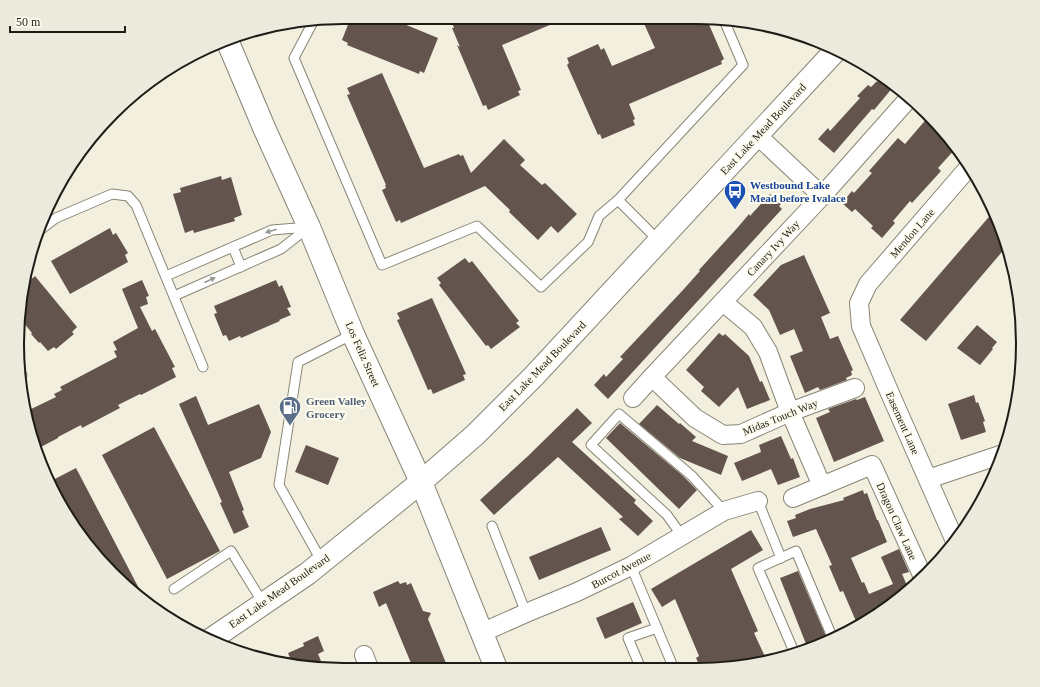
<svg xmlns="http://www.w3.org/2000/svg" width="1040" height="687" font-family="'Times New Roman',serif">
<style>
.building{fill:#63544d}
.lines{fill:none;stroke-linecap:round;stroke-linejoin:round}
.service-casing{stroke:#888575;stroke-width:11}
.minor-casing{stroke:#888575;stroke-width:20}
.tertiary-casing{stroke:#888575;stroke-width:24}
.secondary-casing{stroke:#888575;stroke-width:24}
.service{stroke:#fff;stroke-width:9}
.minor{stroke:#fff;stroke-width:18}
.tertiary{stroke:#fff;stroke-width:22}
.secondary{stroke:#fff;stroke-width:22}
.oneway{fill:#999996}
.labels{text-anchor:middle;stroke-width:4;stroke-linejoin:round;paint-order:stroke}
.street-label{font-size:11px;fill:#1d1c16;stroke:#fefcee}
.transit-label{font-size:11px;font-weight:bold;fill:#164399;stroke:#fefcee;text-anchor:start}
.service-label{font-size:11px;font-weight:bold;fill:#4e5e75;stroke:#fefcee;text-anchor:start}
.rim{fill:none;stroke:#1d1c16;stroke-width:2}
</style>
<rect width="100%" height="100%" fill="#f2efde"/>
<!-- building -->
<g class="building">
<path d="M351 17H387L438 38 424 73 420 71 419 74 347 45 348 43 342 40Z"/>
<path d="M450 18H507L564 19 502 45 521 90 518 91 520 95 488 110 486 105 483 106 457 45 460 47 452 28H454Z"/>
<path d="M642 19 707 20 724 59 721 61 722 64 629 104 635 119 633 120 635 125 602 139 600 134 598 135 567 65 569 63 567 58 598 44 601 50 604 48 612 66 655 48Z"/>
<path d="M382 73 424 168 459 154 460 156 463 155 471 173 504 139 525 160 520 165 542 185 545 183 577 214 558 233 551 226 538 240 509 212 510 210 485 186 401 223 400 220 396 222 382 190 386 188 385 185H386L347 95 350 94 347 88Z"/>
<path d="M881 78 894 86 874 110 872 109 834 153 818 139 828 128 830 131 860 98 857 96 868 85 871 87 877 81 878 82Z"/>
<path d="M929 116 957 147 938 168 941 171 912 203 910 201 893 221 895 223 882 238 871 228 873 226 855 209 852 212 842 203 852 191 854 193 872 173 869 171 898 138 905 144Z"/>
<path d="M221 176 222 180 231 177 242 215 234 218 235 221 194 233 193 230 185 233 173 194 181 192 180 188Z"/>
<path d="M770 194 781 204 779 206 782 209 608 399 594 385 604 374 606 377 623 359 620 357 683 290 700 271 699 270 739 226 749 214 750 216Z"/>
<path d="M994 211 1007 246 926 341 900 320Z"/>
<path d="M110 228 113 235 116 233 128 253 125 255 128 262 70 294 51 261Z"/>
<path d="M804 255 830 313 821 317 830 339 838 336 853 370 851 371 852 375 846 378 847 380 820 390 818 387 805 393 790 356 803 351 794 329 780 335 769 310 753 295 781 265Z"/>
<path d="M465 258 469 263 472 261 519 321 516 323 520 327 491 349 488 345 486 346 439 285 441 283 437 278Z"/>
<path d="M35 276 77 327 72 332 74 334 56 349 54 347 48 351 40 342 39 343 31 334 32 333 19 317 27 283Z"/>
<path d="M142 280 149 296 146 297 148 304 140 307 152 331 155 329 175 367 172 368 176 377 141 395 140 394 118 405 120 408 82 428 81 425 58 437V438L39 448 25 412 56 397 54 394 62 390 60 387 117 357 114 351 117 350 113 342 138 328 122 289Z"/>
<path d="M276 280 279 287 282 285 291 307 287 308 291 315 279 320 280 321 241 338 240 336 229 341 226 335 223 336 214 314 217 313 214 306Z"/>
<path d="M432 298 466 374 463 375 465 380 433 394 431 389 428 390 411 351 397 320 400 319 397 313Z"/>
<path d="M977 325 997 342 992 348 993 349 980 365 957 348Z"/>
<path d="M719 333 723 336 725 334 749 356 760 382 762 381 770 400 747 409 738 387 719 407 701 391 704 387 686 370Z"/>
<path d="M974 395 976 403 978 402 985 421 983 422 986 432 961 440 948 404Z"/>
<path d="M196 396 208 425 259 404 271 432 261 458 229 472 244 510 242 511 249 527 234 534 220 503 222 502 179 404Z"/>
<path d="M865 397 884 441 834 462 816 418 830 412 828 409 856 399 857 400Z"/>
<path d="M657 405 679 424 680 423 696 437 692 441 728 456 721 475 680 458 639 424Z"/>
<path d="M577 408 592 423 572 442 636 500 634 503 653 521 638 536 619 519 623 517 558 457 494 515 480 500 528 456Z"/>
<path d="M620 423 682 475 697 490 679 509 606 438Z"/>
<path d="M154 427 220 551 167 579 102 455Z"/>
<path d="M781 436 791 459 793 458 800 477 778 485 771 469 742 481 734 463 761 452 759 445Z"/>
<path d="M306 445 339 458 328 485 295 472Z"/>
<path d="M76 468 145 600 128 589 61 507 51 481Z"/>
<path d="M863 490 864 494 867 493 877 520H878L887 542 851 558 862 583 864 582 869 594 893 584 881 557 899 549 909 572 902 574 909 590 895 603 858 626 843 591 840 592 829 566 832 565 816 529 793 537 787 521 796 518 795 515 810 509 844 500 843 498Z"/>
<path d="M601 527 611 550 539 580 529 557Z"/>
<path d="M751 530 763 550 731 569 758 631 754 633 767 661 718 669H701L696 658 699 656 675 599 662 607 651 589Z"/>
<path d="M798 571 828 641 808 649 780 578Z"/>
<path d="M398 581 400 584 406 582 407 585 411 583 423 611 431 613 428 619 448 668H413L386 603 379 607 373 592Z"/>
<path d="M633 602 642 623 605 639 596 618Z"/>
<path d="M318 636 324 651 318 654 321 661 314 664 315 667H301L293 665 288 653 304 646 303 643Z"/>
</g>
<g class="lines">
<!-- service casing -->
<g class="service-casing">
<g id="service">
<path d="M313 22 294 58 382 265 477 226 541 287 588 242 599 216 618 200 743 65 724 20"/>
<path d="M618 200 659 241"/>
<path d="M39 231 56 218 112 194 128 196 136 205 203 367"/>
<path d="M233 247 241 267"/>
<path d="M166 276 272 230 309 227"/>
<path d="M174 296 281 249 309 227"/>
<path d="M21 374 22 375"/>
<path d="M758 501 781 558"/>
<path d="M492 526 526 613"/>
<path d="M682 536 667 515 591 445 619 414 692 476 724 511"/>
<path d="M322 562 279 485 298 362 353 334"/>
<path d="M631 566 674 669"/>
<path d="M174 589 231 551 263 603"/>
<path d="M795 654 758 568 796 551 833 639"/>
<path d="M641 669 628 638 657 628"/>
</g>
</g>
<!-- minor casing -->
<g class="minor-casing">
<g id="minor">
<path d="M757 135 822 196"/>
<path d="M723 302 753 327 768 352 790 412 822 486"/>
<path d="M652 377 695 418 723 435 741 434 790 412 855 388"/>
<path d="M633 398 652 377 822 196 910 97"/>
<path d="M928 479 1003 454"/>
<path d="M793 498 872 465 923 577"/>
<path d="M955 541 892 398 861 326 859 303 868 284 969 167"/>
<path d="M481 633 526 613 577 592 631 566 724 511 758 501"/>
<path d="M364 655 369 668"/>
</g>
</g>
<!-- tertiary casing -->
<g class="tertiary-casing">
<path id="tertiary" d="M227 40 265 130 309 227 353 334 421 482 496 668"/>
</g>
<!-- secondary casing -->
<g class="secondary-casing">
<path id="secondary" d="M210 640 307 574 421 482 475 435 534 376 837 49"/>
</g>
<!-- service -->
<use href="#service" class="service"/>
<!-- minor -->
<use href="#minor" class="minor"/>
<!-- tertiary -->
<use href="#tertiary" class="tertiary"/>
<!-- secondary -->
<use href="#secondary" class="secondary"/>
</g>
<!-- one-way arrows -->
<defs><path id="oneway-solid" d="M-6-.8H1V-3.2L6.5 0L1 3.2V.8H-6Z"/></defs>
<g class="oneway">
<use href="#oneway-solid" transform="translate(271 231) rotate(164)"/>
<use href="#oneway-solid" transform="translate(210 280) rotate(-24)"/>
</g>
<!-- icons -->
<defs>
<g id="bus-pin" transform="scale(1.15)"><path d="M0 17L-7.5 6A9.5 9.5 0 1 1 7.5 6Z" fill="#1a4fb4" stroke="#fefcee"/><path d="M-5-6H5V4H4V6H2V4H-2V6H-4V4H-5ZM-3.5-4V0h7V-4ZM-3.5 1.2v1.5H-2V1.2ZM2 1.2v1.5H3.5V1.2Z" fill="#fff"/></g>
<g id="fuel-pin" transform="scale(1.15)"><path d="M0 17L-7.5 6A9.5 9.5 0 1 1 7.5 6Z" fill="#5c6f8a" stroke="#fefcee"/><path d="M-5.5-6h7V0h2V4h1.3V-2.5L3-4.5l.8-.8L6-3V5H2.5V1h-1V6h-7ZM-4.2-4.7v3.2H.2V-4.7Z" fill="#fff"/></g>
</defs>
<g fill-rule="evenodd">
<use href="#bus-pin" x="735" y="191"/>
<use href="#fuel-pin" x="290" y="407"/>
</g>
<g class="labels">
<!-- street labels -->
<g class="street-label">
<text transform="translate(763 129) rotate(-47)" y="4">East Lake Mead Boulevard</text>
<text transform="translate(912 233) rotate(-49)" y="4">Mendon Lane</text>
<text transform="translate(773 248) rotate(-47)" y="4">Canary Ivy Way</text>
<text transform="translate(363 354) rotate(66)" y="4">Los Feliz Street</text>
<text transform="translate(542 366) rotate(-46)" y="4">East Lake Mead Boulevard</text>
<text transform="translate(780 417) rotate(-22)" y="4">Midas Touch Way</text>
<text transform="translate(903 423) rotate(66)" y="4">Easement Lane</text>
<text transform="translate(897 521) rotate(66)" y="4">Dragon Claw Lane</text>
<text transform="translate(621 570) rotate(-28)" y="4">Burcot Avenue</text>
<text transform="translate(279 591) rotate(-35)" y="4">East Lake Mead Boulevard</text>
</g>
<!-- transit labels -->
<g class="transit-label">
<text x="750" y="189">Westbound Lake<tspan x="750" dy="13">Mead before Ivalace</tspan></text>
</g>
<!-- service labels -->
<g class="service-label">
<text x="306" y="405">Green Valley<tspan x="306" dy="13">Grocery</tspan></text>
</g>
</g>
<!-- crop -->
<path d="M0 0H1040V687H0ZM343 24H697A319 319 0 0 1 1016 343V344A319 319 0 0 1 697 663H343A319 319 0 0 1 24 344V343A319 319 0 0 1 343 24Z" fill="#eceadd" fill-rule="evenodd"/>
<path class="rim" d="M343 24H697A319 319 0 0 1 1016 343V344A319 319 0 0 1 697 663H343A319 319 0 0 1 24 344V343A319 319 0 0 1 343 24Z"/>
<!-- scale -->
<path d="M10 26v6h115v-6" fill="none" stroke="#1d1c16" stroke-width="2"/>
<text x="16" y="26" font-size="12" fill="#1d1c16" stroke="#fefcee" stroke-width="3" paint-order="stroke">50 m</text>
</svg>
